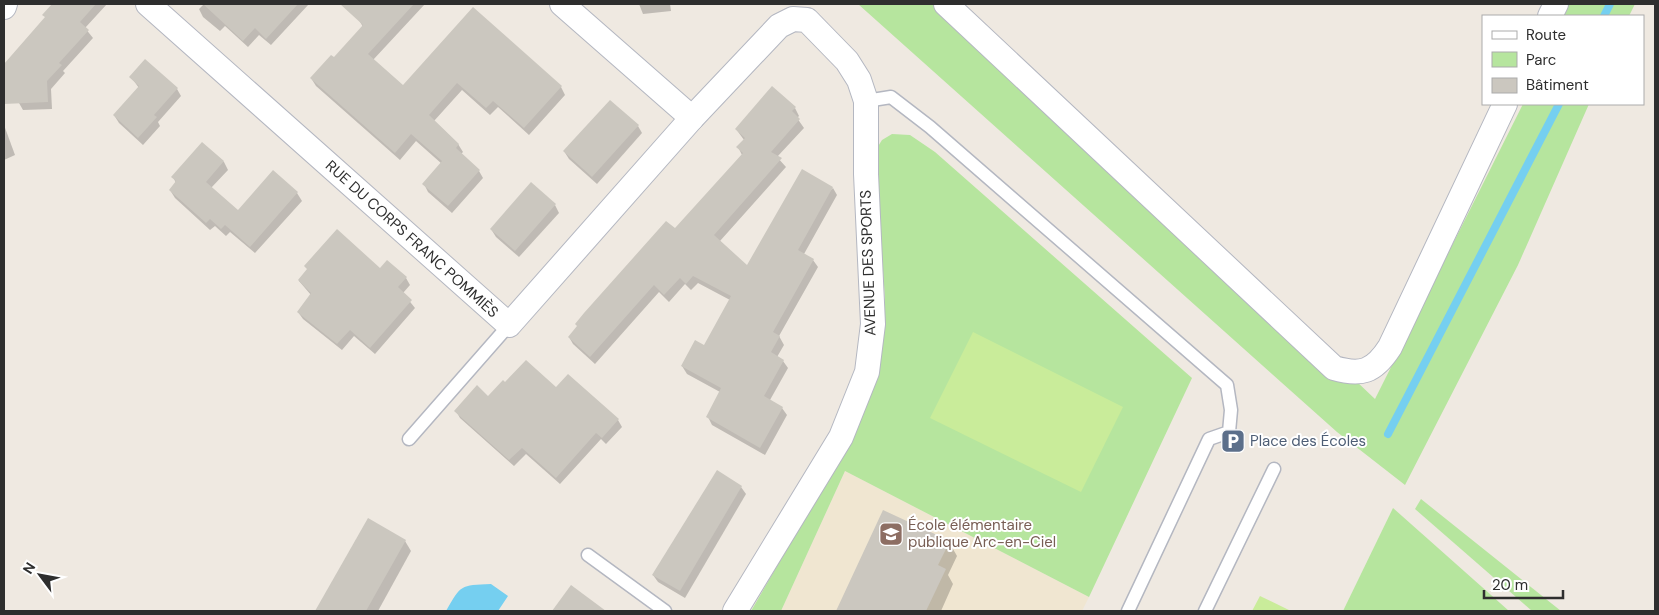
<svg xmlns="http://www.w3.org/2000/svg" width="1659" height="615" font-family="'DM Sans',sans-serif">
<style>
.education{fill:#f0e6d1}
.green{fill:#b6e59e}
.pitch{fill:#c9ec9a}
.water{fill:#75cff0}
.shadow{fill:#0003}
.lines{fill:none;stroke-linecap:round;stroke-linejoin:round}
.stream{stroke:#75cff0;stroke-width:8}
.building{fill:#cbc7bf}
.lane-casing{stroke:#b4b7c1;stroke-width:15}
.street-casing{stroke:#b4b7c1;stroke-width:26}
.lane{stroke:#fff;stroke-width:12}
.street{stroke:#fff;stroke-width:24}
.labels{text-anchor:middle;stroke-width:4;stroke-linejoin:round;paint-order:stroke}
.street-label{font-size:15px;fill:#2e2e2e;stroke:#fff}
.service-label{font-size:15px;fill:#4e5e75;stroke:#fff;text-anchor:start}
.education-label{font-size:15px;fill:#785e54;stroke:#fff;text-anchor:start}
</style>
<rect width="100%" height="100%" fill="#efe9e1"/>
<!-- education -->
<path class="education" d="M845 471 1089 597 1082 611H781Z"/>
<!-- green -->
<g class="green">
<path d="M858 4H959L1375 399 1523 104H1589L1518 265 1405 485 1337 432Z"/>
<path d="M1568 4H1635L1629 16H1563Z"/>
<path d="M892 134 910 135 935 152 1192 378 1089 597 845 471 781 611H751L847 446 881 356 885 298 878 203 877 148 882 140Z"/>
<path d="M1421 499 1561 611H1532L1415 509Z"/>
<path d="M1393 508 1509 611H1343Z"/>
</g>
<!-- pitch -->
<g class="pitch">
<path d="M973 332 1123 407 1081 492 930 418Z"/>
<path d="M1260 596 1291 611H1252Z"/>
</g>
<!-- water -->
<path class="water" d="M491 584 508 596 498 611H446C461 585 460 585 491 584Z"/>
<!-- shadow -->
<g class="shadow">
<path d="M53 4H107L85 28 93 38 63 71 65 73 51 89 52 109 23 110 19 103 46 18 44 15Z"/>
<path d="M204 4H242L246 7 250 4H309L271 45 259 35 248 47 225 26 220 31 203 17 199 9Z"/>
<path d="M373 4H425L373 60 403 87 473 9 561 87 565 95 529 135 498 107 490 115 462 90 434 121 458 144 463 152 461 154 479 171 483 178 452 213 428 192 424 184 442 164 416 141 400 160 316 86 311 78 334 59 363 27 359 20Z"/>
<path d="M639 4H670L671 11 643 14Z"/>
<path d="M131 77 177 89 181 96 158 122 160 126 143 145 119 123 114 115 139 88Z"/>
<path d="M795 108 799 116 797 118 804 128 777 157 786 167 720 241 747 267 833 188 837 195 804 254 813 260 818 267 779 336 784 345 777 357 783 361 788 368 770 400 782 408 787 415 765 455 712 425 708 417 720 392 687 374 682 366 704 347 730 300 698 283 691 290 685 284 669 302 659 292 595 364 573 344 569 337 675 230 742 155 738 147 744 140 736 129Z"/>
<path d="M4 125 15 155 4 160Z"/>
<path d="M638 126 642 133 597 184 569 159 564 151Z"/>
<path d="M202 144 224 162 228 170 211 188 238 212 273 171 297 193 302 201 255 253 230 232 226 236 215 226 210 230 175 198 170 190 176 183 173 177Z"/>
<path d="M555 205 559 213 519 257 496 237 491 229Z"/>
<path d="M380 270 406 278 410 285 403 293 415 308 375 354 354 336 342 350 303 319 298 312 311 295 299 281Z"/>
<path d="M505 384 618 420 622 427 606 444 601 439 560 484 526 454 514 466 460 418 456 411 488 397Z"/>
<path d="M741 487 746 494 685 598 658 582 653 575Z"/>
<path d="M884 512 949 542 957 556 948 575 953 584 941 611H838Z"/>
<path d="M368 520 405 541 411 551 378 611H317Z"/>
</g>
<g class="lines">
<!-- stream -->
<g class="stream">
<path d="M1604 16 1610 4"/>
<path d="M1388 434 1559 104"/>
</g>
</g>
<!-- building -->
<g class="building">
<path d="M52 4H96L80 22 89 30 59 63 62 65 47 81 48 102 4 104V64L45 17 42 15Z"/>
<path d="M203 4H298L266 39 255 28 243 41Z"/>
<path d="M340 4H414L368 54 403 85 473 7 562 86 524 128 493 101 486 108 457 83 429 115 459 144 456 148 480 170 448 206 422 184 442 161 411 134 395 153 310 78 331 55 334 57 363 25Z"/>
<path d="M145 59 178 88 154 115 157 117 138 138 113 115 139 86 129 77Z"/>
<path d="M772 86 796 107 792 111 800 119 771 152 782 158 714 235 747 265 802 169 833 187 798 250 814 259 773 332 780 336 771 352 784 360 764 396 783 407 760 448 706 417 721 388 681 366 695 340 704 345 731 296 693 276 686 284 680 278 664 295 654 285 590 357 568 337 577 326 575 324 584 313 666 221 675 228 743 153 736 147 745 138 735 129Z"/>
<path d="M610 100 639 125 592 177 563 151Z"/>
<path d="M202 142 224 161 206 182 238 210 273 170 298 192 250 247 225 225 221 229 210 219 206 223 169 190 176 181 171 177Z"/>
<path d="M531 182 556 204 515 251 490 229Z"/>
<path d="M337 229 380 268 387 260 407 277 398 287 412 300 370 348 350 330 337 344 297 312 311 293 298 280 307 269 304 266Z"/>
<path d="M526 360 556 387 568 374 619 419 602 438 596 433 556 478 522 448 509 460 454 411 477 385 488 396 503 380 505 382Z"/>
<path d="M717 470 742 486 680 591 652 575Z"/>
<path d="M883 510 950 541 938 565 946 569 926 611H836Z"/>
<path d="M368 518 406 540 366 611H315Z"/>
<path d="M571 585 606 611H552Z"/>
</g>
<g class="lines">
<!-- lane casing -->
<g class="lane-casing">
<g id="lane">
<path d="M866 101 891 97 930 127 1227 385 1231 410 1229 432 1209 439 1128 611"/>
<path d="M409 439 509 325"/>
<path d="M588 555 665 611"/>
<path d="M1205 611 1274 469"/>
</g>
</g>
<!-- street casing -->
<g class="street-casing">
<g id="street">
<path d="M148 4 509 325 692 118 779 26 793 19 807 20 847 61 859 80 866 101V174L873 324 867 372 841 437 735 611"/>
<path d="M562 4 692 118"/>
<path d="M946 4 1334 368C1361 376 1374 372 1390 347L1505 104"/>
<path d="M4 7 5 4"/>
<path d="M1550 16 1556 4"/>
</g>
</g>
<!-- lane -->
<use href="#lane" class="lane"/>
<!-- street -->
<use href="#street" class="street"/>
</g>
<!-- icons -->
<defs>
<g id="parking-square" transform="scale(1.25)"><rect x="-9" y="-9" width="18" height="18" rx="4" fill="#5c6f8a" stroke="#fff"/><path d="M-3.5-5.5H1a3.5 3.5 0 0 1 0 7H-1V5.5H-3.5ZM-1-3.4V-.6H.8a1.4 1.4 0 0 0 0-2.8Z" fill="#fff"/></g>
<g id="school-square" transform="scale(1.25)"><rect x="-9" y="-9" width="18" height="18" rx="4" fill="#8d6e63" stroke="#fff"/><path d="M0-5L7-2L0 1L-7-2ZM-4 1L0 2.5L4 1V4Q0 6-4 4Z" fill="#fff"/></g>
</defs>
<g fill-rule="evenodd">
<use href="#parking-square" x="1233" y="441"/>
<use href="#school-square" x="891" y="534"/>
</g>
<g class="labels">
<!-- street labels -->
<g class="street-label">
<text transform="translate(412 239) rotate(42)" y="5">RUE DU CORPS FRANC POMMIÈS</text>
<text transform="translate(868 263) rotate(-92)" y="5">AVENUE DES SPORTS</text>
</g>
<!-- service labels -->
<g class="service-label">
<text x="1250" y="446">Place des Écoles</text>
</g>
<!-- education labels -->
<g class="education-label">
<text x="908" y="530">École élémentaire<tspan x="908" dy="17">publique Arc-en-Ciel</tspan></text>
</g>
</g>
<!-- border -->
<rect width="1659" height="615" fill="none" stroke="#2e2e2e" stroke-width="10"/>
<!-- legend -->
<rect x="1482" y="15" width="162" height="90" fill="#ffffff" stroke="#ababab"/>
<rect x="1492" y="31" width="25" height="8" fill="#ffffff" stroke="#ababab"/>
<text x="1526" y="40" font-size="15" fill="#2e2e2e">Route</text>
<rect x="1492" y="52" width="25" height="15" fill="#b6e59e" stroke="#ababab"/>
<text x="1526" y="65" font-size="15" fill="#2e2e2e">Parc</text>
<rect x="1492" y="78" width="25" height="15" fill="#cbc7bf" stroke="#ababab"/>
<text x="1526" y="90" font-size="15" fill="#2e2e2e">Bâtiment</text>
<!-- north arrow -->
<g transform="translate(40 575) rotate(302)" stroke="#ffffff" stroke-width="4" paint-order="stroke">
<path d="M0-4L9 19L0 12L-9 19Z" fill="#2e2e2e"/>
<text y="-8" font-size="14" font-weight="bold" text-anchor="middle" fill="#2e2e2e">N</text>
</g>
<!-- scale -->
<path d="M1484 590v8h79v-8" fill="none" stroke="#2e2e2e" stroke-width="2.5"/>
<text x="1492" y="590" font-size="15" fill="#2e2e2e" stroke="#ffffff" stroke-width="4" paint-order="stroke">20 m</text>
</svg>
